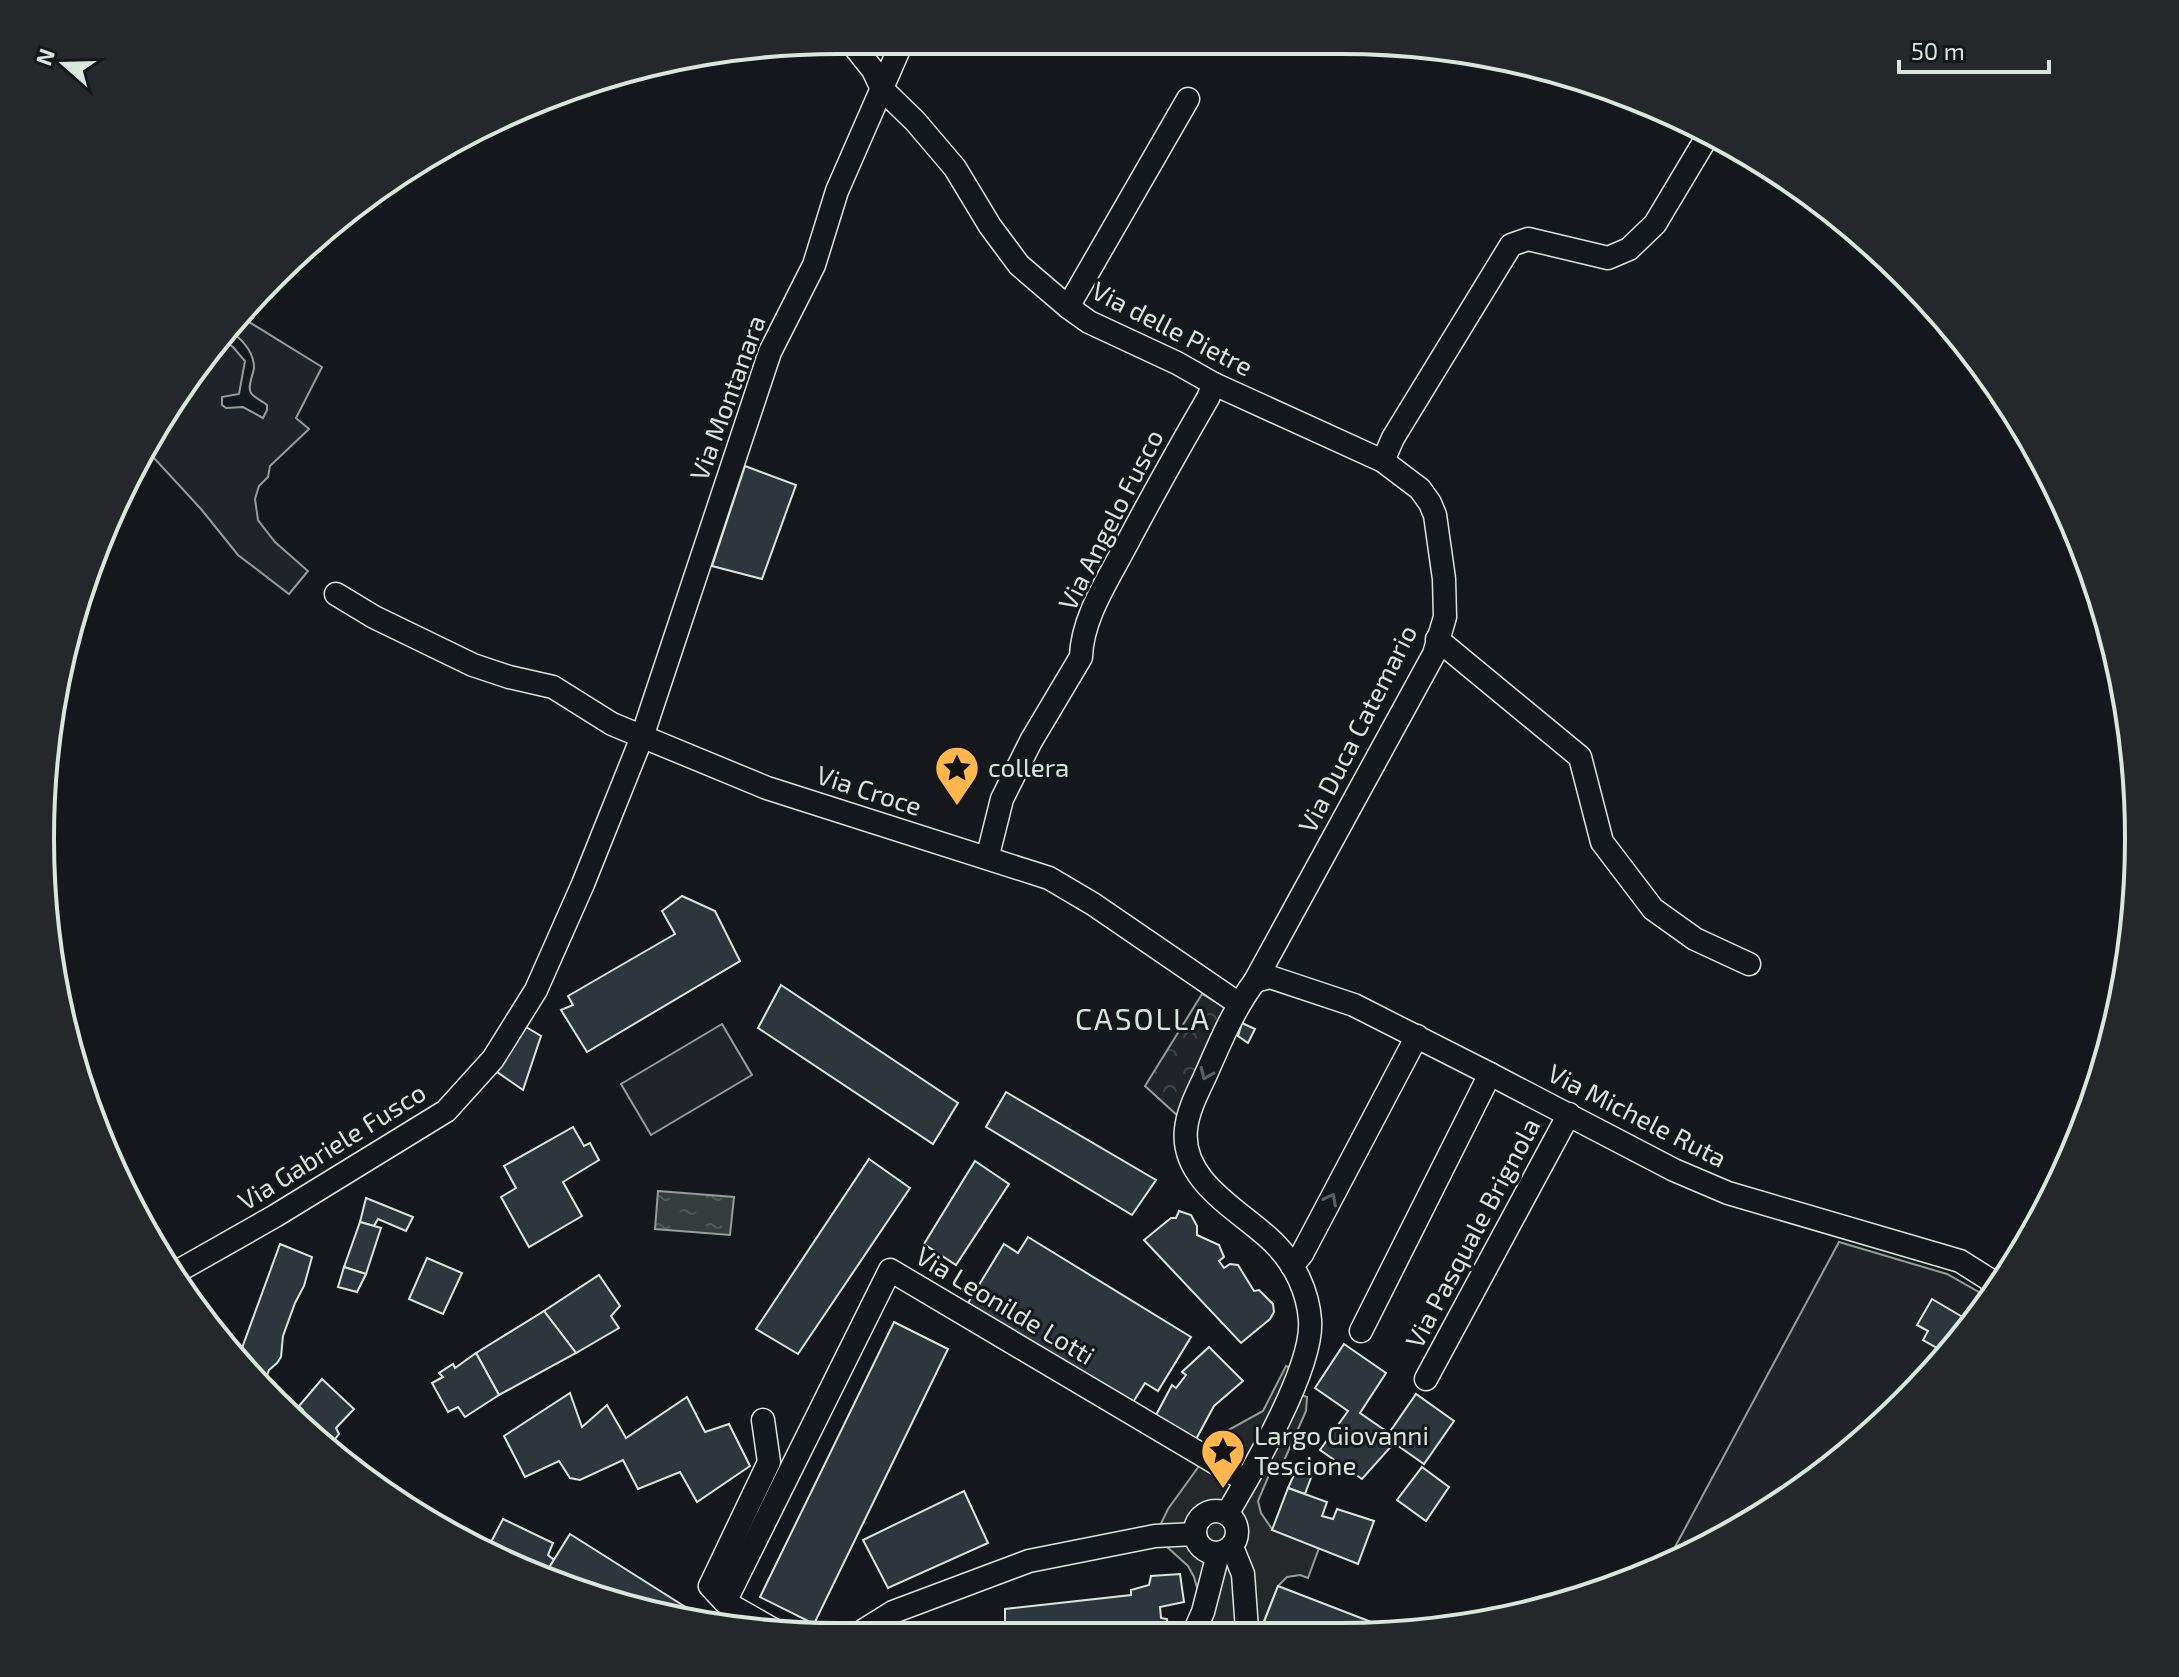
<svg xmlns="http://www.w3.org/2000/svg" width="2179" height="1677" font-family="'Exo 2',sans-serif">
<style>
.grass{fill:#202428;stroke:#939e99;stroke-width:2}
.park{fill:url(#park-crowns);stroke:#939e99;stroke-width:2}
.parking{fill:#24282b;stroke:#939e99;stroke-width:2}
.water{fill:url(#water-ripples);stroke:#939e99;stroke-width:2}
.building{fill:#2c363c;stroke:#d8e6dc;stroke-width:2}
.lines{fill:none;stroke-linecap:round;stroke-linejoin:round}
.minor-casing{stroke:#d8e6dc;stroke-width:25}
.minor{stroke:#14181c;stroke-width:22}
.oneway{stroke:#59605f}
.labels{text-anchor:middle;stroke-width:6;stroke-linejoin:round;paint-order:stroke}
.street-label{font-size:26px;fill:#d8e6dc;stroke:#14181c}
.poi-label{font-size:26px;fill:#d8e6dc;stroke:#14181c;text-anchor:start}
.quarter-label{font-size:30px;letter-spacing:2px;fill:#d8e6dc;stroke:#14181c}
.rim{fill:none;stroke:#d8e6dc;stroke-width:4}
</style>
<defs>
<pattern id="park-crowns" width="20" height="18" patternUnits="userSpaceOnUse" patternTransform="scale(2)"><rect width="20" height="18" fill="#202428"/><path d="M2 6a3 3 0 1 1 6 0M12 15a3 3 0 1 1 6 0" fill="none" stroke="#404447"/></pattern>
<pattern id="water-ripples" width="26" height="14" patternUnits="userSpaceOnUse" patternTransform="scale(2)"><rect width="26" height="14" fill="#363b3e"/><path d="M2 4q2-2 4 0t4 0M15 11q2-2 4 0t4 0" fill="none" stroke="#525759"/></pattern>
</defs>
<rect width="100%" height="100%" fill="#14181c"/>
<!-- grass -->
<g class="grass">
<path d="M241 317 322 367 296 418 309 429 270 466 268 477 259 486 255 499 258 520 275 542 308 571 289 594 238 555 201 509 153 457 146 443 223 340 233 347 245 361 239 394 222 397V405L226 408 243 407 263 418 267 410V405C263 401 254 398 251 393 247 387 253 375 254 368 254 352 243 340 230 331Z"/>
<path d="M722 1024 752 1075 651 1135 621 1084Z"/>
<path d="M1839 1242 1947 1274 1991 1299 1905 1403 1784 1503 1668 1560Z"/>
</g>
<!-- park -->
<path class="park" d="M1202 994 1226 1008 1178 1116 1145 1086Z"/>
<!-- parking -->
<path class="parking" d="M1286 1366 1307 1376 1301 1395 1307 1397 1306 1411 1283 1463 1275 1461 1258 1501 1261 1513 1272 1529 1319 1548 1308 1578 1300 1575 1287 1577 1278 1586 1262 1626 1271 1630H1187L1198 1591 1194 1577 1188 1566 1155 1536 1168 1509 1223 1433 1263 1411Z"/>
<!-- water -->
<path class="water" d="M658 1191 734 1197 730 1235 655 1229Z"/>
<!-- building -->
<g class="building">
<path d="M745 466 796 485 762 579 712 566Z"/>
<path d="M682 896 715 911 740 961 587 1052 561 1010 573 1005 568 996 675 934 662 911Z"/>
<path d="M781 985 958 1103 933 1144 758 1028Z"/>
<path d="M1242 1023 1255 1029 1248 1043 1238 1036Z"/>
<path d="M526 1027 541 1036 523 1090 497 1072Z"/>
<path d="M1006 1092 1156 1180 1132 1215 986 1127Z"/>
<path d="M573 1127 584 1146 590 1143 599 1160 563 1182 582 1216 529 1247 501 1197 516 1188 504 1166Z"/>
<path d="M869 1159 910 1188 798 1354 756 1329Z"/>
<path d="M975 1161 1009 1184 956 1265 924 1244Z"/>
<path d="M366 1198 413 1217 406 1231 378 1219 374 1226 360 1222Z"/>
<path d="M1179 1211 1191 1215 1197 1226V1235L1219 1245 1224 1257 1219 1261 1224 1268 1230 1264 1238 1265 1254 1291 1259 1290 1273 1304 1274 1312 1270 1319 1241 1343 1144 1240 1171 1218H1176Z"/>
<path d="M360 1222 381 1228 366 1274 344 1267Z"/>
<path d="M1028 1237 1191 1337 1158 1391 1145 1383 1132 1404 968 1303 1004 1244 1018 1253Z"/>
<path d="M280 1244 312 1257 304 1286 295 1303 283 1336 281 1357 277 1363 269 1370 262 1389 238 1359Z"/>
<path d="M427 1258 462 1273 443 1314 409 1299Z"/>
<path d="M344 1267 366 1274 357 1292 338 1287Z"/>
<path d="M599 1275 620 1306 611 1316 619 1328 576 1353 544 1311Z"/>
<path d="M1932 1299 1971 1322 1946 1353 1923 1340 1928 1331 1917 1325Z"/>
<path d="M544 1311 576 1353 499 1395 476 1353Z"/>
<path d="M894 1322 948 1349 814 1624 760 1597Z"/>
<path d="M1344 1344 1386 1373 1360 1413 1389 1433 1416 1394 1454 1421 1424 1464 1394 1443 1362 1479 1320 1450 1348 1411 1315 1388Z"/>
<path d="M1209 1347 1243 1381 1214 1406 1195 1441 1155 1417 1172 1385 1176 1388 1186 1375 1182 1372Z"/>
<path d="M476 1353 499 1395 465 1417 458 1407 448 1412 432 1383 443 1377 439 1373 453 1364 455 1368Z"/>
<path d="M322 1379 354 1409 336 1428 339 1434 328 1448 295 1420 303 1410 299 1406Z"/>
<path d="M570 1393 582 1427 607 1405 626 1438 687 1397 705 1432 729 1424 750 1466 697 1502 680 1472 638 1489 623 1460 580 1480 570 1478 559 1461 525 1477 504 1436Z"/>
<path d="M1422 1467 1449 1487 1426 1521 1397 1500Z"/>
<path d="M1297 1468 1312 1475 1305 1494 1288 1488Z"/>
<path d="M1288 1488 1327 1502 1322 1516 1333 1519 1337 1509 1374 1521 1358 1564 1272 1530Z"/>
<path d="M964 1491 988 1543 888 1588 863 1540Z"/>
<path d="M503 1519 553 1543 548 1555 554 1560 542 1579 533 1576 483 1550 482 1547 491 1542Z"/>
<path d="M570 1534 714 1625 542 1579Z"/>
<path d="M1180 1574 1184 1602 1160 1607 1161 1618 1167 1619 1168 1630H1005V1609L1131 1595V1590L1149 1585 1151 1576Z"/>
<path d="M1278 1586 1392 1630H1271L1262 1627Z"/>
</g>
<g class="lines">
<!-- minor casing -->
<g class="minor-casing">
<g id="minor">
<path d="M849 40 873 70 882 89 915 121 955 168 990 226 1019 265 1068 307 1089 322 1177 363 1214 384 1383 461 1420 489 1430 503 1435 515 1444 579 1445 617 1434 654 1255 981C1234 1009 1221 1040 1207 1072 1199 1090 1188 1109 1186 1129 1180 1183 1244 1212 1275 1244 1295 1264 1308 1292 1310 1320 1314 1367 1252 1472 1227 1514"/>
<path d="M1068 307 1188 99"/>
<path d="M1383 461 1393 438 1511 245 1528 239 1608 258 1629 249 1655 224 1710 132"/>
<path d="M336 594 374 617 473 665 509 677 553 687 612 724 767 788 1049 878 1093 904 1239 1004"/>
<path d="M1437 639 1580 757 1602 842 1653 909 1695 939 1749 964"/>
<path d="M989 858V851L1002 799 1031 741 1081 657C1082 619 1106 583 1124 549 1151 498 1179 448 1208 398L1214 384"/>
<path d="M1255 981 1270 977 1354 1005 1490 1074 1674 1170 1728 1193 1960 1261 2001 1287"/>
<path d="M1292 1266 1302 1254 1417 1036"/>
<path d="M171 1275 275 1216 446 1111 493 1059 536 990 583 884 642 737 770 352 814 265 837 191 903 40"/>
<path d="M1361 1331 1490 1074"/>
<path d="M1426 1379 1569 1114"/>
<path d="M763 1420 769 1462 710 1586 725 1602 774 1630"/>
<circle cx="1216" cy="1532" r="21"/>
<path d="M1232 1547 1243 1574 1247 1630"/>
<path d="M725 1602 890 1270 1246 1481"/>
<path d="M864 1630 893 1612 1029 1561 1155 1536 1195 1534"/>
<path d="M1195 1630 1203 1612 1218 1554"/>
</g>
</g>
<!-- minor -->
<use href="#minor" class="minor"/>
</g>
<!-- one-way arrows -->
<defs><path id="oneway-chevron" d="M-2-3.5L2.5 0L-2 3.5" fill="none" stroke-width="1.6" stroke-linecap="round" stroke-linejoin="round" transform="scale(2)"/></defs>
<g class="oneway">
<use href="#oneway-chevron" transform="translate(1206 1074) rotate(114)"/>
<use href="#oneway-chevron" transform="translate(1331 1199) rotate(-62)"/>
</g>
<!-- icons -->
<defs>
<g id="sight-pin" transform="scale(2.3)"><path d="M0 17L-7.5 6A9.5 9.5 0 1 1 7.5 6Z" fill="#ffb74d" stroke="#14181c"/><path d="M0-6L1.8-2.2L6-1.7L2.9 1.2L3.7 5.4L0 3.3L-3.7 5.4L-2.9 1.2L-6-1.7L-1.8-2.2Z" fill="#111"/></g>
</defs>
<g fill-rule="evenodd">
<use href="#sight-pin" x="957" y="768"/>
<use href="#sight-pin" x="1223" y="1451"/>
</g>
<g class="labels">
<!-- street labels -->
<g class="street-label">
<text transform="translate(1172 329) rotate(27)" y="9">Via delle Pietre</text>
<text transform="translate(728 398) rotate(-70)" y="9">Via Montanara</text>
<text transform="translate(1111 520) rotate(-63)" y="9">Via Angelo Fusco</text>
<text transform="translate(1358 729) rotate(-63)" y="9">Via Duca Catemario</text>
<text transform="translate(869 791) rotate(18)" y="9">Via Croce</text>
<text transform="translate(1637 1116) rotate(27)" y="9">Via Michele Ruta</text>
<text transform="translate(332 1147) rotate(-32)" y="9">Via Gabriele Fusco</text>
<text transform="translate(1473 1233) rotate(-62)" y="9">Via Pasquale Brignola</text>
<text transform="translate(1005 1306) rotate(31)" y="9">Via Leonilde Lotti</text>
</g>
<!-- poi labels -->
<g class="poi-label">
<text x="988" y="777">collera</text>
<text x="1254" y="1445">Largo Giovanni<tspan x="1254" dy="30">Tescione</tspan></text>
</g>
<!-- quarter labels -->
<g class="quarter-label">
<text x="1143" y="1030">CASOLLA</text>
</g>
</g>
<!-- crop -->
<path d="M0 0H2179V1677H0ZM838 54H1341A784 784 0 0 1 2125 838V839A784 784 0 0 1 1341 1623H838A784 784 0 0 1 54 839V838A784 784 0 0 1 838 54Z" fill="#24282b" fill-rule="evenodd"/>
<path class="rim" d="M838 54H1341A784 784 0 0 1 2125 838V839A784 784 0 0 1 1341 1623H838A784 784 0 0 1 54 839V838A784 784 0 0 1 838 54Z"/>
<!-- north arrow -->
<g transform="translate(64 64) rotate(290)" stroke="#14181c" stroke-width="6" paint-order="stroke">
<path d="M0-6L14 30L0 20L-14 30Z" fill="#d8e6dc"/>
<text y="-12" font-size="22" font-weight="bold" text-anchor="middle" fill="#d8e6dc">N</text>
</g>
<!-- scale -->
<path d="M1899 60v12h150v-12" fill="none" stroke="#d8e6dc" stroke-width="4"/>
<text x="1911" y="60" font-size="24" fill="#d8e6dc" stroke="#14181c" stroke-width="6" paint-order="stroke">50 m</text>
</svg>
